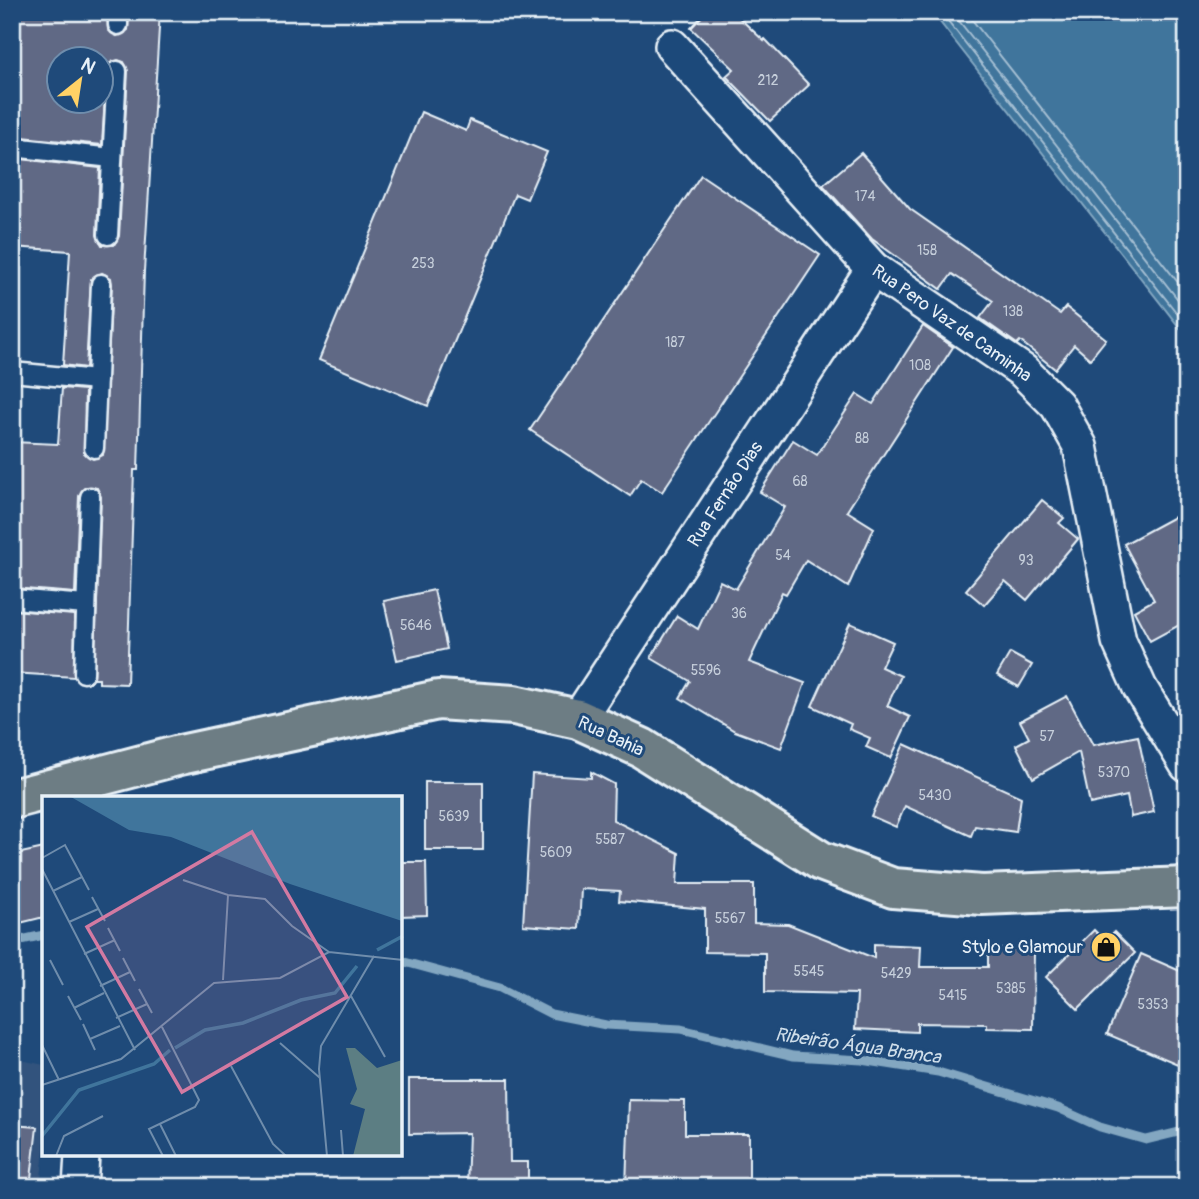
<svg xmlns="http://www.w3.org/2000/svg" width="1199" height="1199" font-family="Pangolin,sans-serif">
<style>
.built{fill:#33537d}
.water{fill:#40759c;stroke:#83a7c1;stroke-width:2}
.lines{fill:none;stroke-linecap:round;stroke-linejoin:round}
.shore{stroke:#a5bfd3;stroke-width:2}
.stream{stroke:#83a7c1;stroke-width:9}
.building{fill:#616985;stroke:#e8f1f8;stroke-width:2;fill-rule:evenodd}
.lane-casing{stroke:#e8f1f8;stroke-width:23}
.street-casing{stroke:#e8f1f8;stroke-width:38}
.primary-casing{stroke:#e8f1f8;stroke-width:44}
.lane{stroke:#1f4a7a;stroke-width:18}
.street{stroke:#1f4a7a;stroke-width:33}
.primary{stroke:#6d7d84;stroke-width:38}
.labels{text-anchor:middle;stroke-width:6;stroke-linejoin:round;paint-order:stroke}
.number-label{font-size:14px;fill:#c6cfdb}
.street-label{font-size:18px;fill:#e8f1f8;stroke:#1f4a7a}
.poi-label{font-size:18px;fill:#e8f1f8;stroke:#1f4a7a;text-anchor:end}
.water-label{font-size:19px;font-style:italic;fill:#cfdeea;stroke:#1f4a7a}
.inset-river{fill:none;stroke:#40759c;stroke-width:3.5}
.inset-road{fill:none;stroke:#6f8dac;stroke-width:2}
.view{fill:#d37aa2;fill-opacity:0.15;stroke:#d37aa2;stroke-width:3.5}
.inset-edge{fill:none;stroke:#e8f1f8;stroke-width:3.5}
</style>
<rect width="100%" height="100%" fill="#1f4a7a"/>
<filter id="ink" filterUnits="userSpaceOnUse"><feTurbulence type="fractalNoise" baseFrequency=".0143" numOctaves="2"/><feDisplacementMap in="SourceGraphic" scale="14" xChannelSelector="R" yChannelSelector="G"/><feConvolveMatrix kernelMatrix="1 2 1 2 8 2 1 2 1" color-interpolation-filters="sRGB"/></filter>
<g filter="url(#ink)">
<!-- built -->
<path class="built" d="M12 1058 44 1065V1149L40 1187H12Z"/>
<!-- water -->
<path class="water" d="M932 12H1187V337Z"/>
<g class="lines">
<!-- shore -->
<g class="shore">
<path d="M941 12 1187 326"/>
<path d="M952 12 1187 311"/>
<path d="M966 12 1187 294"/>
</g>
<!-- stream -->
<g class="stream">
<path d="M12 942 44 935"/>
<path d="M401 961 500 988 551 1014 606 1025 681 1029 793 1056 862 1060 938 1072 1058 1108 1100 1127 1146 1140 1187 1130"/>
</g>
</g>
<!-- building -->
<g class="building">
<path d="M12 12H107L108 30 117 36 128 30 129 12H160L144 271 138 470H134L127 684 99 683V679H94L101 497 97 488 85 487 79 496 75 593 12 588V442L58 444 62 388 85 390 84 453 93 459 103 455 112 284 111 278 102 273 91 279 86 368 63 365 70 251 12 247V158L100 168 97 235 102 245H114L119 236 128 71 124 62 118 60 107 65 102 145 12 136ZM60 60H102V102H60Z"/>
<path d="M706 12H733L764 41 765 39 809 85 770 121 726 76 734 69 691 28Z"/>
<path d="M421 112 466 131 470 120 547 152 527 199 515 194 428 406 319 360Z"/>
<path d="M861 153 910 209 1060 314 1066 307 1106 339 1090 359 1074 345 1055 369 1020 341 1017 344 980 318 993 301 952 274 941 289 872 239 823 185Z"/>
<path d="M701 175 820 255 662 492 641 479 630 496 530 430Z"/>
<path d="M923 326 953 347 847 511 874 528 848 587 806 560 786 594 782 592 749 662 805 683 781 748 735 731 680 698 690 681 651 658 677 616 698 629 720 581 736 589 785 507 760 492 793 440 817 455 857 394 873 404Z"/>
<path d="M1042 500 1064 518 1059 523 1078 539 1027 600 1005 581 984 605 966 590Z"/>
<path d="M1187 510V621L1150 641 1134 611 1154 600 1124 544Z"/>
<path d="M434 590 447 649 397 660 384 601Z"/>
<path d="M12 610 75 615 74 677 12 673Z"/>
<path d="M850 623 893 642 881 667 901 676 887 706 910 717 891 758 866 747 870 738 849 729 851 724 812 706Z"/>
<path d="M1010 653 1032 665 1019 687 997 675Z"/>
<path d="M1067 696 1093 745 1138 736 1154 812 1131 817 1127 796 1090 804 1079 752 1033 778 1016 745 1029 738 1020 721Z"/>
<path d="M904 744 1021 797 1016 832 975 826 971 836 905 806 896 827 871 816Z"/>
<path d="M591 772 614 784 613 820 679 853 677 884H754V923L788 924 874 958V944L921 946 920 967H988V949H1034L1033 1029 987 1028V1024L917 1023V1032L855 1029 857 994 765 992V953L705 952V909L619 901 620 891 581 889 579 929 523 925 532 774 591 778Z"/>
<rect x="425" y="782" width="58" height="68"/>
<path d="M44 848V917L12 925V855Z"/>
<path d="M401 862H426L427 915 401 916Z"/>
<path d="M1094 930 1105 941 1114 932 1135 953 1078 1009 1046 977Z"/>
<path d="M1141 954 1187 974V1068L1107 1034Z"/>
<path d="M409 1079H509L510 1162H528V1187H467L469 1133 409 1134Z"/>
<path d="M629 1100 685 1101V1134H749V1187H626Z"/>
<path d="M12 1125 37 1127 30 1187H12Z"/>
</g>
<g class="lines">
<!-- lane casing -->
<g class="lane-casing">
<g id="lane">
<path d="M118 25V12"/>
<path d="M12 147 112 158"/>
<path d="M108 235 117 71"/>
<path d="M12 372 97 380"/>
<path d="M94 448 101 284"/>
<path d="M12 599 86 605"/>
<path d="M84 673 90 497"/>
</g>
</g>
<!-- street casing -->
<g class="street-casing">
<g id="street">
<path d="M672 46 873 269 1023 371 1057 405 1080 446 1119 641 1140 688 1187 765"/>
<path d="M578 719 873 269"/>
<path d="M80 1187 82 1155"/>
</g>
</g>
<!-- primary casing -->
<g class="primary-casing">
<path id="primary" d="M12 799 180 755 438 700 514 705 578 719 642 748 821 861 893 888 982 895 1187 887"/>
</g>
<!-- lane -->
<use href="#lane" class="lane"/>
<!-- street -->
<use href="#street" class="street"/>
<!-- primary -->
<use href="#primary" class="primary"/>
</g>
</g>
<!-- icons -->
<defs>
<g id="shop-disc" transform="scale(1.575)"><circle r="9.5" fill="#ffd166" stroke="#1f4a7a"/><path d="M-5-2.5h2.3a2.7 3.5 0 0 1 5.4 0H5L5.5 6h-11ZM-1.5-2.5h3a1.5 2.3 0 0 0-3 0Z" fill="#111"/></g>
</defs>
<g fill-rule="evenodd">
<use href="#shop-disc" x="1106" y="947"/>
</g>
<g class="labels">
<!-- number labels -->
<g class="number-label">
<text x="768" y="85">212</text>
<text x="865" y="201">174</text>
<text x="927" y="255">158</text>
<text x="423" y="268">253</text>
<text x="1013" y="316">138</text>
<text x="675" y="347">187</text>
<text x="920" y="370">108</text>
<text x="862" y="443">88</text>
<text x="800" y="486">68</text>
<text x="783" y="560">54</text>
<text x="1026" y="565">93</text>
<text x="739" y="618">36</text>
<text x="416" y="630">5646</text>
<text x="706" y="675">5596</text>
<text x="1047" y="741">57</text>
<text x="1114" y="777">5370</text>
<text x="935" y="800">5430</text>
<text x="454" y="821">5639</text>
<text x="610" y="844">5587</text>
<text x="556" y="857">5609</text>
<text x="730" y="923">5567</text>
<text x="809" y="976">5545</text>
<text x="896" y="978">5429</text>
<text x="1011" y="993">5385</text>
<text x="953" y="1000">5415</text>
<text x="1153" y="1009">5353</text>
</g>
<!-- street labels -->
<g class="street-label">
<text transform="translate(952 323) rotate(35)" y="6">Rua Pero Vaz de Caminha</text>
<text transform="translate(725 494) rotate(-57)" y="6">Rua Fernão Dias</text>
<text transform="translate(611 736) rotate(25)" y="6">Rua Bahia</text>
</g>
<!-- poi labels -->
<g class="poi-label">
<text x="1083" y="953">Stylo e Glamour</text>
</g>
<!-- water labels -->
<g class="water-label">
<text transform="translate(858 1045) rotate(8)" y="7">Ribeirão Água Branca</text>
</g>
</g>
<!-- overview -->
<g transform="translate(42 796)">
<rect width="360" height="360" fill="#1f4a7a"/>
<path d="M304 252H313L335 272 360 264V360H311L323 313 308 308 315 293Z" fill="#5c7e83"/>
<path d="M29 1H360V125L248 88 129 41 87 34Z" fill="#40759c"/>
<path class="inset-river" d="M335 154 361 140M133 252 163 234 201 227 259 204 293 197 315 170M0 340 37 294 112 268 128 254"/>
<path class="inset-road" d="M0 62 23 49 47 94M0 73 93 254M141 84 186 99 223 103 250 130 287 156M11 95 40 81M50 101 63 125M27 126 56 113M66 132 78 155M42 158 73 144M81 162 93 185M8 164 21 189M181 184 186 99M58 190 88 176M97 193 110 217M26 200 39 224M309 200 343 261M32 212 62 197M74 222 105 208M41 228 53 254M120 231 157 304 153 311 107 333 121 360M48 243 78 230M238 247 278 282M0 249 17 284M189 270 231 348 244 360M0 289 79 263 172 187 238 182 287 156 361 164M118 328 134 360M299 334 301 360M14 360 22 340 61 320M285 360 277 273 279 250 332 160"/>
<path class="view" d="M210 36 305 201 140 296 45 131Z"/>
<rect width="360" height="360" class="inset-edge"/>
</g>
<!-- margin -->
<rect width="1199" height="1199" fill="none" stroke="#1f4a7a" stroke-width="42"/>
<rect x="21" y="21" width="1157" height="1157" fill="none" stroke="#e8f1f8" stroke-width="2.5" filter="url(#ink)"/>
<!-- north arrow -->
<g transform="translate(80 80) rotate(30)"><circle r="33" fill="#1f4a7a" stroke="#6f8dac" stroke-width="2"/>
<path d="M0-5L12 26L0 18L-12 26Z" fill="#ffd166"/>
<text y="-10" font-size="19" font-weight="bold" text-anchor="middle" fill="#e8f1f8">N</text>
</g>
</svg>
